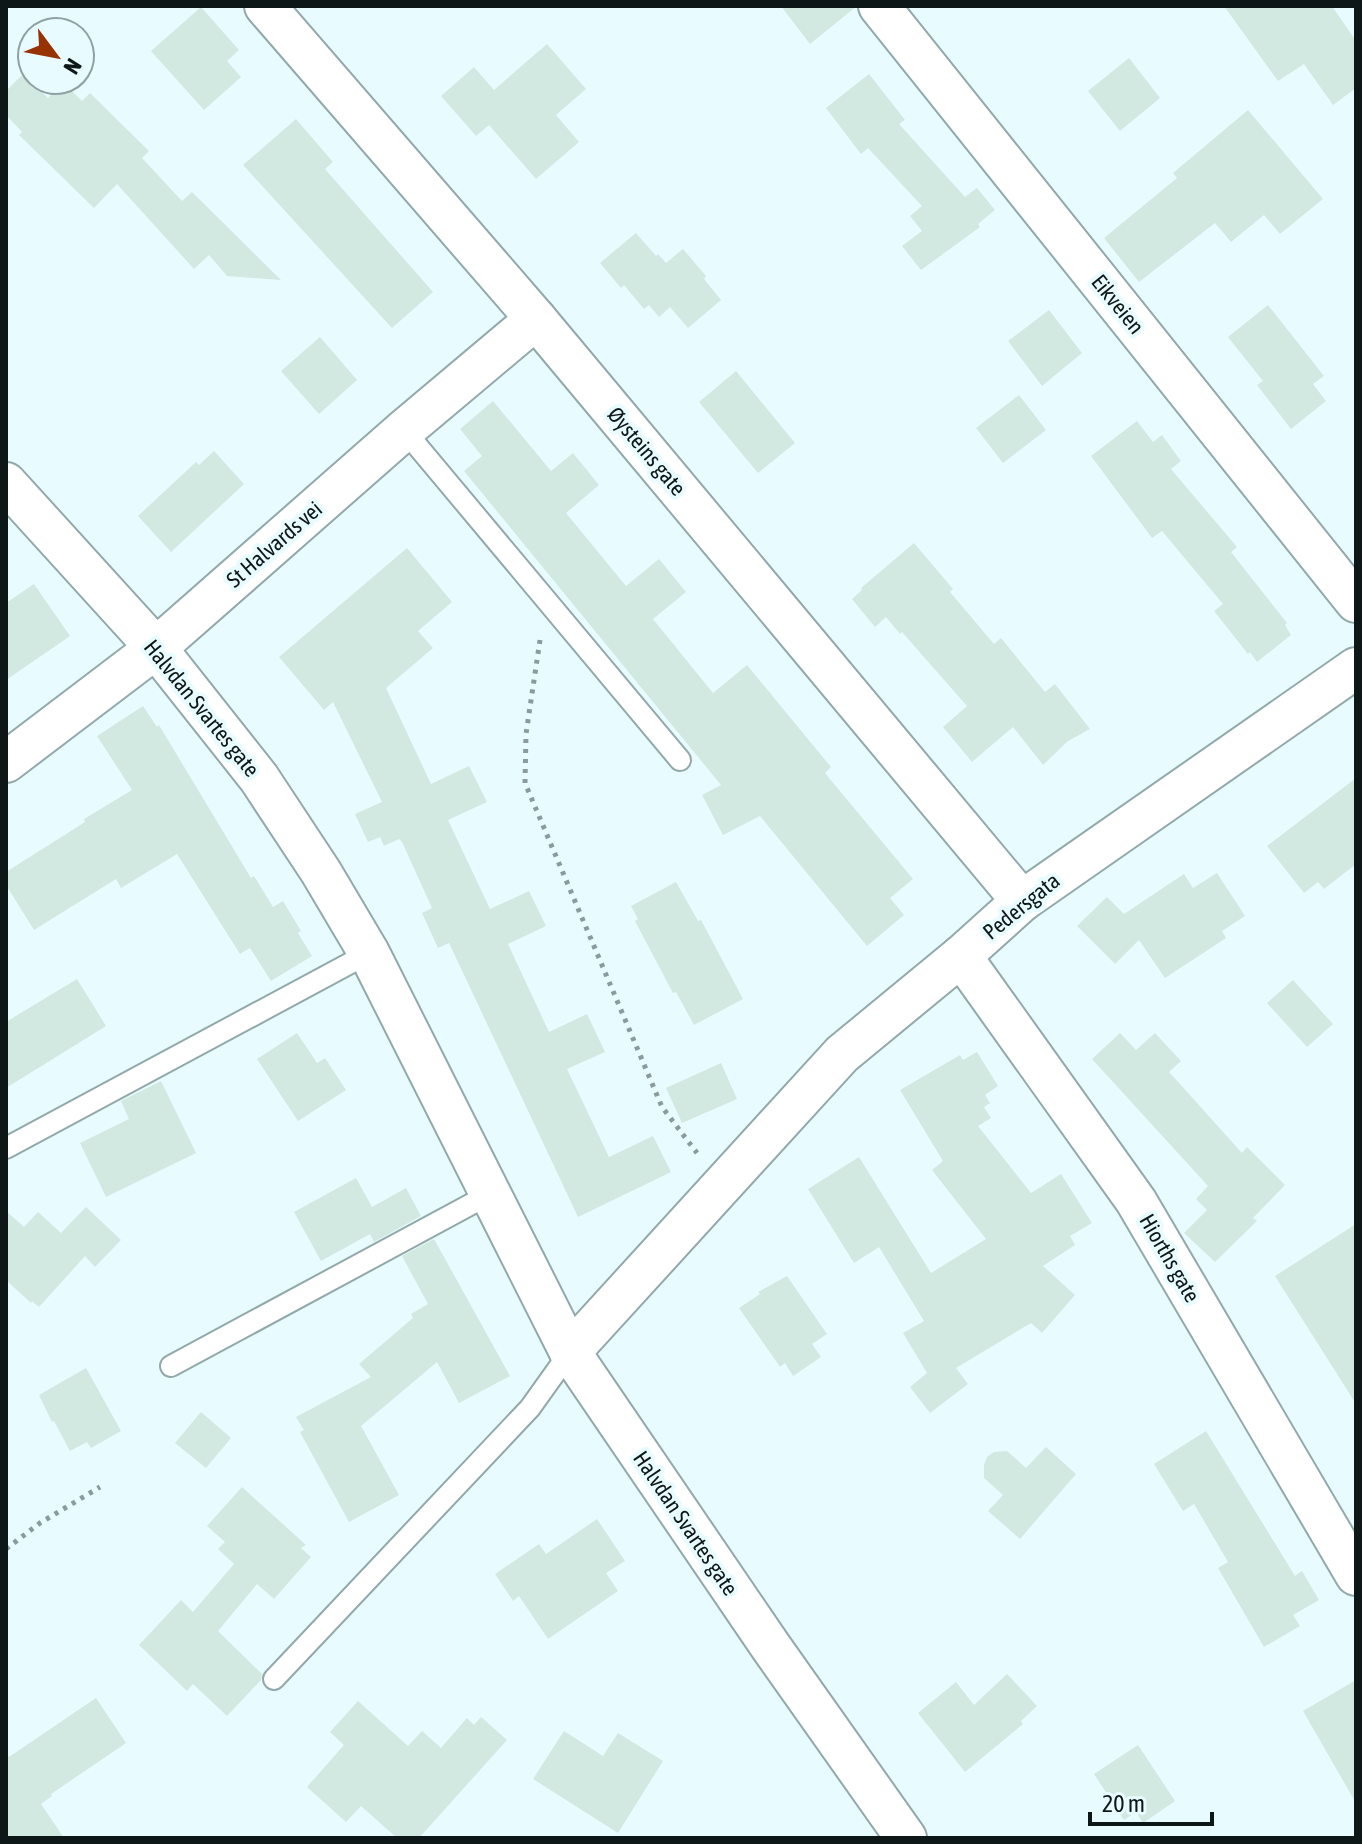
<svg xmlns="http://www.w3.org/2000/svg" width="1362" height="1844" font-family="'Asap Condensed',sans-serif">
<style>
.building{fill:#d2e9e1}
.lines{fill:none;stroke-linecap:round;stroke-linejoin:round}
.service-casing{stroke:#92a9ac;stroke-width:24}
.minor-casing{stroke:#92a9ac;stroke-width:44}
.path{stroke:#8b9a9d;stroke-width:5;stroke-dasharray:4 6;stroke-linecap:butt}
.service{stroke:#fff;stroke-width:20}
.minor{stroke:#fff;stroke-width:40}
.labels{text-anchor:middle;stroke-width:8;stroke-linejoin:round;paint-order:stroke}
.street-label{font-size:22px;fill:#0e1718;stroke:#e8fcff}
</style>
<rect width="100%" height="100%" fill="#e8fcff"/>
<!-- building -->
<g class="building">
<path d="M781 6H857L810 44Z"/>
<path d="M1224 6H1332L1356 41V88L1333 105 1304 64 1278 81Z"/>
<path d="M201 7 239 50 227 61 241 77 204 110 151 51Z"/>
<path d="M547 44 586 89 556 115 579 142 536 179 489 125 476 136 441 96 474 67 494 90Z"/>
<path d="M1129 58 1160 98 1120 131 1088 91Z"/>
<path d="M23 74 48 98 63 82 82 101 90 93 149 151 142 158 182 201 192 192 281 280 227 276 209 255 194 269 117 184 94 208 19 135 22 132 6 115V91Z"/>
<path d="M869 74 905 120 899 124 965 197 977 188 995 210 978 224 980 227 921 270 902 246 922 231 910 216 922 206 868 148 861 154 826 108Z"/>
<path d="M1248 110 1323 199 1280 234 1264 215 1231 242 1215 223 1139 282 1104 238 1177 178 1173 173Z"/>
<path d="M296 119 333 162 325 169 433 292 392 328 243 165Z"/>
<path d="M636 233 656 256 658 254 666 263 683 249 706 276 704 279 721 300 688 328 670 307 659 317 649 305 644 309 624 285 621 288 600 263Z"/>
<path d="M1268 305 1324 376 1313 384 1326 401 1291 429 1257 385 1263 381 1228 337Z"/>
<path d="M1049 310 1082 353 1042 386 1008 341Z"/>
<path d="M320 337 357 380 319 414 281 371Z"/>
<path d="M736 371 795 443 758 473 699 402Z"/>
<path d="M1019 395 1046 430 1003 463 976 428Z"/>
<path d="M493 401 551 471 573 453 599 485 566 513 626 586 659 559 686 592 653 619 713 693 747 665 831 767 825 773 913 879 890 898 904 915 867 946 760 816 723 835 702 795 721 785 464 471 482 456 460 429Z"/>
<path d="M1137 421 1153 442 1162 435 1181 461 1171 469 1237 547 1231 552 1287 623 1285 625 1291 635 1257 662 1250 652 1248 654 1214 611 1223 604 1162 531 1152 538 1091 456Z"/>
<path d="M214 451 244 484 171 552 138 516 196 462 199 465Z"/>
<path d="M914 543 953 589 950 592 994 644 1001 638 1045 692 1055 684 1090 729 1068 741 1043 765 1013 727 972 762 943 727 967 706 902 632 900 634 886 617 875 627 852 599 862 590 861 588Z"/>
<path d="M407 548 452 602 418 631 433 648 386 688 431 784 469 766 487 802 448 820 490 909 529 891 546 926 508 944 549 1032 587 1014 605 1052 567 1069 609 1157 653 1136 671 1172 578 1217 449 943 438 948 422 913 432 908 402 842 399 839 384 846 380 837 368 842 355 814 382 802 333 702 324 710 279 657Z"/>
<path d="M34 584 70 636 6 680V603Z"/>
<path d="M143 706 157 727 159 725 251 878 254 876 273 907 283 901 301 931 298 933 312 956 271 981 250 948 240 954 177 854 121 888 116 879 34 930 6 885V872L85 822 84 819 132 790 97 736Z"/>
<path d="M1356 778V864L1324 889 1318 882 1304 893 1267 846Z"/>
<path d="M1217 873 1245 916 1222 931 1226 938 1165 978 1139 940 1115 964 1077 926 1107 897 1124 914 1184 874 1193 888Z"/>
<path d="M676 882 698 921 701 920 743 999 694 1025 676 992 673 993 635 921 638 919 631 906Z"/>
<path d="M77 979 106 1026 6 1088V1022Z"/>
<path d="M1293 980 1333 1024 1307 1047 1267 1003Z"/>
<path d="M297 1033 317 1063 325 1058 346 1090 298 1121 257 1059Z"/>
<path d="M1120 1033 1136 1050 1155 1033 1181 1061 1169 1072 1180 1084 1242 1153 1247 1147 1285 1185 1253 1218 1257 1221 1215 1262 1184 1233 1207 1210 1196 1199 1208 1186 1092 1059Z"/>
<path d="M977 1052 998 1086 985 1095 990 1103 984 1107 991 1118 978 1126 1031 1193 1061 1174 1092 1223 1070 1236 1075 1245 1043 1266 1075 1295 1042 1333 1031 1323 956 1368 968 1384 930 1413 910 1387 927 1373 903 1333 924 1321 879 1247 854 1263 808 1189 859 1157 931 1273 986 1239 932 1170 943 1161 900 1090 960 1055 963 1060Z"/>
<path d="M721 1063 737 1099 682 1123 666 1088Z"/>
<path d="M161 1081 196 1153 106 1197 80 1143 129 1119 121 1101Z"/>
<path d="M356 1178 372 1207 406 1188 421 1216 374 1242 370 1234 321 1261 294 1212Z"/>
<path d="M86 1207 121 1240 95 1267 85 1256 39 1307 32 1301 31 1303 6 1280V1211L24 1227 38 1212 61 1233Z"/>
<path d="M1356 1224V1404L1275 1276Z"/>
<path d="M434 1239 510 1376 459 1403 437 1362 361 1426 399 1495 349 1522 300 1432 304 1430 296 1417 371 1377 359 1364 413 1318 411 1314 428 1304 402 1256Z"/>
<path d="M787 1276 827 1334 812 1344 821 1357 793 1376 785 1363 780 1367 739 1308 760 1294 758 1292Z"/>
<path d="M86 1368 121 1431 91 1448 87 1442 70 1451 54 1421 52 1422 39 1395Z"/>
<path d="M201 1412 231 1438 206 1468 175 1443Z"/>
<path d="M1206 1431 1295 1576 1302 1571 1319 1600 1293 1615 1300 1626 1264 1647 1218 1568 1228 1562 1194 1504 1183 1511 1154 1464Z"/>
<path d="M1046 1447 1076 1474 1020 1539 988 1511 1003 1495 984 1478V1465L987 1457 994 1452 1007 1451 1026 1468Z"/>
<path d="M242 1487 306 1545 301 1548 311 1557 274 1599 257 1584 218 1631 262 1674 261 1680 227 1716 193 1684 187 1691 139 1645 181 1600 193 1612 234 1564 218 1549 225 1542 207 1526Z"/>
<path d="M597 1519 625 1561 606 1573 618 1591 548 1639 519 1596 513 1601 495 1574 539 1544 546 1554Z"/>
<path d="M1007 1674 1037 1706 1021 1721 1023 1724 965 1772 918 1713 956 1682 974 1705Z"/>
<path d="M1356 1680V1803L1303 1711Z"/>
<path d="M96 1698 126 1743 51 1794 52 1796 41 1804 64 1838H6V1752L9 1757Z"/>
<path d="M358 1701 408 1746 422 1731 441 1748 467 1718 474 1725 481 1717 507 1740 419 1838H397L361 1806 346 1822 307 1787 344 1745 330 1732Z"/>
<path d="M564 1731 603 1756 618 1733 663 1761 618 1833 533 1779Z"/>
<path d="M1138 1745 1175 1801 1143 1823 1136 1812 1124 1820 1094 1774Z"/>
</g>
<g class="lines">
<!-- service casing -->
<g class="service-casing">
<g id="service">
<path d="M404 430 680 760"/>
<path d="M6 1148 369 953"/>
<path d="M171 1366 490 1194"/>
<path d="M274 1679 530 1408 570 1352"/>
</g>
</g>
<!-- minor casing -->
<g class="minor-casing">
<g id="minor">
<path d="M265 6 536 319 1022 901"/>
<path d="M879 6 1356 602"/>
<path d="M6 483 156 648 259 778 321 872 369 953 570 1352 771 1647 906 1838"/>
<path d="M6 762 156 648 404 430 536 319"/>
<path d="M961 956 1136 1201 1356 1575"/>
<path d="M570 1352 842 1054 961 956 1022 901 1356 668"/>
</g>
</g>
<!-- path -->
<g class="path">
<path d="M540 640 526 734 525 783 662 1107 697 1153"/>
<path d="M6 1549 40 1523 100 1487"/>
</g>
<!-- service -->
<use href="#service" class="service"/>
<!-- minor -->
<use href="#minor" class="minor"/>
</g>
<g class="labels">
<!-- street labels -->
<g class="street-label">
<text transform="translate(1118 304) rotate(51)" y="8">Eikveien</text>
<text transform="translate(647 451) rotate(50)" y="8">Øysteins gate</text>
<text transform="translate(274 544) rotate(-41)" y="8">St Halvards vei</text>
<text transform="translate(202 708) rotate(51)" y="8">Halvdan Svartes gate</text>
<text transform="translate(1021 906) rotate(-39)" y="8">Pedersgata</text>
<text transform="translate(1170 1258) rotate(60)" y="8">Hiorths gate</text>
<text transform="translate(686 1523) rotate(56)" y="8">Halvdan Svartes gate</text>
</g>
</g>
<!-- border -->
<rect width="1362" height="1844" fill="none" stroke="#0e1718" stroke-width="16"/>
<!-- north arrow -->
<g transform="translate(56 56) rotate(122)"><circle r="38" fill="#e8fcff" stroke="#91a0a3" stroke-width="2"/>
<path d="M0-6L14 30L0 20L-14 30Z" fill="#973203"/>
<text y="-12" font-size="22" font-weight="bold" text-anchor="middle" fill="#0e1718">N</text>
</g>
<!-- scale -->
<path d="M1090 1812v12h122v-12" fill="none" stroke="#0e1718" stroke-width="4"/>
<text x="1102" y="1812" font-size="24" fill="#0e1718" stroke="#e8fcff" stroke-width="6" paint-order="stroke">20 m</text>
</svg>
